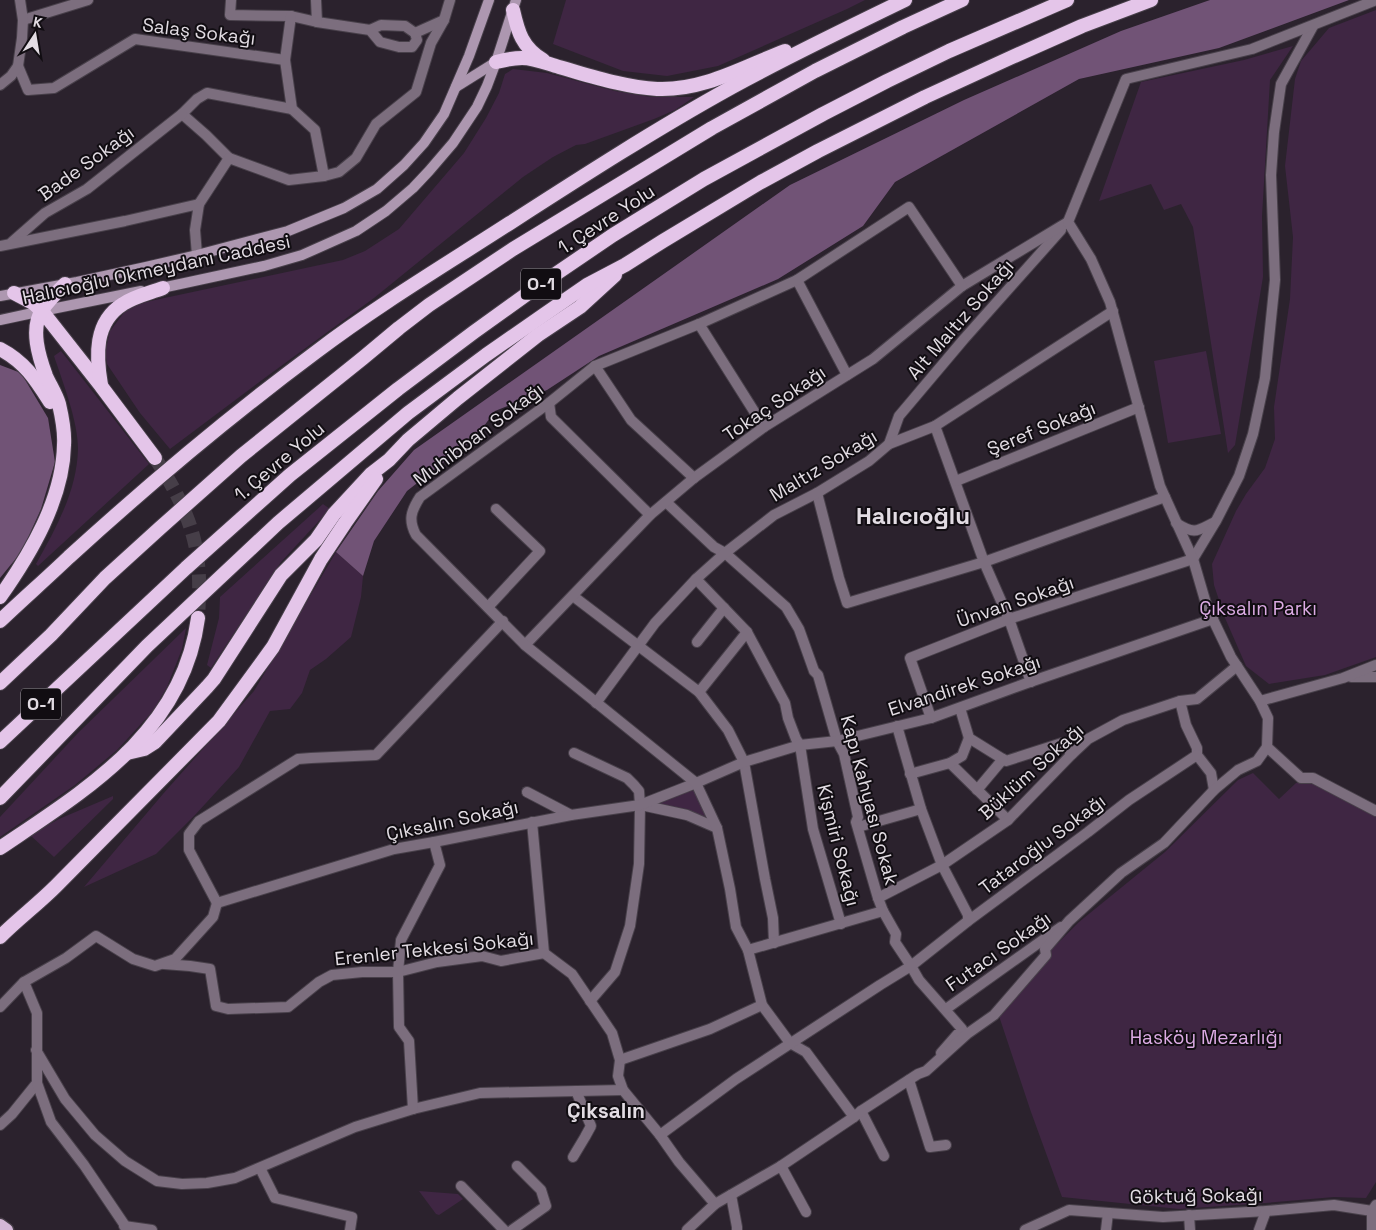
<svg xmlns="http://www.w3.org/2000/svg" width="1376" height="1230" font-family="'Space Grotesk',sans-serif">
<style>
.green{fill:#3f2643}
.forest{fill:#715376}
.lines{fill:none;stroke-linecap:round;stroke-linejoin:round}
.trunk-tunnel{stroke:#463e48;stroke-width:14;stroke-dasharray:14 7;stroke-linecap:butt}
.minor-casing{stroke:#48404a;stroke-width:12}
.tertiary-casing{stroke:#48404a;stroke-width:12}
.secondary-casing{stroke:#48404a;stroke-width:12}
.primary-casing{stroke:#48404a;stroke-width:15}
.trunk-casing{stroke:#48404a;stroke-width:16}
.minor{stroke:#7c6e7e;stroke-width:10}
.tertiary{stroke:#7c6e7e;stroke-width:10}
.secondary{stroke:#ad97b0;stroke-width:10}
.primary{stroke:#d3b7d7;stroke-width:12}
.trunk{stroke:#e4c5e9;stroke-width:14}
.labels{text-anchor:middle;stroke-width:4;stroke-linejoin:round;paint-order:stroke}
.shield{fill:#110d12;stroke:#a39ea4;stroke-width:1}
.shield-label{font-size:18px;font-weight:bold;fill:#e2dce3}
.street-label{font-size:19px;fill:#e2dce3;stroke:#110d12}
.park-label{font-size:19px;fill:#dcabe4;stroke:#110d12}
.quarter-label{font-size:21px;font-weight:bold;fill:#e2dce3;stroke:#110d12}
.district-label{font-size:24px;font-weight:bold;fill:#e2dce3;stroke:#110d12}
</style>
<rect width="100%" height="100%" fill="#2b222d"/>
<!-- green -->
<g class="green">
<path d="M566 0H865L847 9 718 66 667 76 623 71 553 44Z"/>
<path d="M1376 10V657L1325 675 1269 684 1246 666 1225 618 1214 585 1212 564 1236 511 1246 494 1265 468 1275 439 1274 407 1290 299 1293 237 1285 166 1295 79 1301 61 1329 28Z"/>
<path d="M1293 46 1270 80 1262 216 1263 277 1235 445 1228 453 1193 227 1181 204 1164 210 1151 184 1099 201 1141 82 1244 60Z"/>
<path d="M513 69 547 73 615 91 651 97H694L675 110 654 119 585 144 576 145 553 157 523 177 374 298 266 377 170 449 140 413 107 364 105 352 110 331 126 310 141 303 343 260 365 251 399 229 464 153 486 118 499 93 505 74Z"/>
<path d="M61 351 149 464 38 566 36 564C56 528 77 491 78 449 78 421 63 383 54 356Z"/>
<path d="M1206 351 1221 434 1168 443 1154 361Z"/>
<path d="M323 504 330 509 281 562 211 668 207 665 219 618 220 597Z"/>
<path d="M336 552 363 576 361 597 351 637 326 659 310 670 302 693 290 709 270 711 239 767 195 815 156 854 84 887 163 794 254 691Z"/>
<path d="M186 628 182 649 167 687 153 711 117 750 75 785 0 837V817L78 733Z"/>
<path d="M1253 773 1279 799 1296 783 1312 782 1376 816V1182L1366 1198 1334 1197 1265 1203 1179 1209 1062 1197 1031 1112 999 1016 1050 951 1079 922 1165 852 1238 780Z"/>
<path d="M696 783 717 828 640 805Z"/>
<path d="M113 796V799L54 857 30 835 59 819Z"/>
<path d="M419 1191 458 1194 463 1199 439 1215 436 1214Z"/>
</g>
<!-- forest -->
<g class="forest">
<path d="M1210 0H1349L1219 48 1079 79 895 182 863 226 778 279 599 356 547 390 495 411 476 437 407 491 374 541 363 576 336 552 378 491 414 450 790 185 964 100 1121 31Z"/>
<path d="M0 365 21 373 48 418 55 462 41 509 22 551 0 578Z"/>
</g>
<g class="lines">
<!-- trunk-tunnel -->
<path class="trunk-tunnel" d="M155 458C176 490 195 525 198 564 200 582 199 600 198 618"/>
<!-- minor casing -->
<g class="minor-casing">
<g id="minor">
<path d="M231 0 230 15 291 16 317 22 370 30 381 25 405 26 415 33 417 40 412 47H399L380 42 370 30"/>
<path d="M316 0 317 22"/>
<path d="M23 20 88 0"/>
<path d="M415 33 444 20"/>
<path d="M18 66 28 90 54 88 135 39 285 60"/>
<path d="M0 85 11 76 18 66 22 38 23 20 20 0"/>
<path d="M229 158 206 135 182 114 197 99 207 93 292 109"/>
<path d="M324 176 339 172 356 158 376 124 416 92 431 43 444 20 450 0"/>
<path d="M199 204 229 158 289 180 324 176 315 130 292 109 285 60 291 16"/>
<path d="M12 242 45 213 87 189 182 114"/>
<path d="M0 246 125 221 199 204 195 230 197 255"/>
<path d="M797 280 847 375"/>
<path d="M699 324 764 427"/>
<path d="M595 366 631 420 694 478"/>
<path d="M549 403 551 417 650 515"/>
<path d="M935 426 984 562 1009 619 1031 682"/>
<path d="M889 444 899 416 964 339 1061 230"/>
<path d="M956 481 1139 407"/>
<path d="M817 493 839 578 847 603 984 562 1165 497"/>
<path d="M666 502 714 547 725 553 786 607 799 629 814 671 818 675 837 741 844 754 858 817 856 822 878 898 883 911 896 934 895 942 911 966 919 980 962 1029 941 1053"/>
<path d="M696 579 747 632 785 703 788 718 796 739 800 745 813 829 841 924"/>
<path d="M573 596 699 692 728 730 744 762 765 879 773 918 774 943"/>
<path d="M488 607 540 551 496 509"/>
<path d="M697 642 724 608"/>
<path d="M525 645 650 515 694 478 764 427 873 359 962 286 1068 222"/>
<path d="M1351 677H1376"/>
<path d="M699 692 747 632"/>
<path d="M1180 701 1186 725 1197 748V755L1211 773 1214 790"/>
<path d="M1260 701 1343 678 1376 665"/>
<path d="M596 703 655 623 696 579 725 553 774 515 817 493 869 461 889 444 935 426 1113 311"/>
<path d="M960 708 969 738 1006 761 1062 743 1072 754"/>
<path d="M931 718 910 658 1009 619 1193 559"/>
<path d="M897 726 921 809 942 865 968 915V921"/>
<path d="M1267 747 1301 778H1313L1376 811"/>
<path d="M574 753 627 778 634 785 639 791 640 805 639 864 630 926 615 972 590 1001"/>
<path d="M950 763 1008 820"/>
<path d="M910 774 950 763 962 756 969 738"/>
<path d="M977 790 1003 759"/>
<path d="M527 792 571 815"/>
<path d="M641 805 687 815 717 828"/>
<path d="M532 822 544 953"/>
<path d="M858 827 921 809"/>
<path d="M878 898 942 865 1008 820 1072 754 1088 739 1123 720 1180 701 1197 699 1237 666"/>
<path d="M217 903 394 849 434 842 571 815 640 805 696 783 744 762 800 745 837 741 931 718 1027 683 1213 619"/>
<path d="M217 903 189 850V834L199 821 298 759 311 758 376 755 503 621"/>
<path d="M748 950 883 911"/>
<path d="M544 953 572 974 612 1033 620 1060 618 1076 623 1090 660 1135 679 1162 715 1204"/>
<path d="M164 964 190 966 210 969 216 1006 228 1009 288 1007 319 982 332 975 362 972H398L437 962 482 956 501 961 544 953"/>
<path d="M0 1007 24 982"/>
<path d="M946 1009 1061 927"/>
<path d="M36 1050 65 1099 95 1135 125 1161 157 1181 182 1184 207 1183 235 1178 355 1127 413 1109 480 1093 623 1090"/>
<path d="M620 1060 710 1029 762 1005"/>
<path d="M909 1080 930 1147 946 1145"/>
<path d="M413 1109 409 1041 399 1027 398 972 401 940 440 865 434 842"/>
<path d="M861 1111 884 1156"/>
<path d="M854 1117 806 1052 790 1043 762 1005 748 950 736 927 730 889 717 828 696 783 525 645 416 535C408 520 411 511 420 497L549 403 595 366 699 324 797 280 909 207 962 286"/>
<path d="M0 1125 12 1114 37 1083"/>
<path d="M660 1135 736 1079 880 985 911 966 968 921 1088 832 1129 800 1197 755"/>
<path d="M573 1157 585 1137 591 1126 576 1091"/>
<path d="M781 1166 806 1212"/>
<path d="M260 1168 275 1198 352 1217 350 1230"/>
<path d="M461 1186 504 1230"/>
<path d="M731 1195 737 1227V1230"/>
<path d="M1189 1215 1190 1230"/>
<path d="M124 1226 152 1230"/>
<path d="M128 1230 84 1165 51 1122 37 1083V1013L24 982 66 958 96 936 133 959 155 966 175 959 213 917 217 903"/>
<path d="M512 1230 546 1206 541 1190 517 1166"/>
<path d="M1025 1230 1069 1210 1163 1217 1266 1211 1334 1205 1372 1211"/>
<path d="M1106 1230 1108 1213"/>
<path d="M1259 1230 1266 1211"/>
<path d="M1372 1230V1211L1376 1205"/>
</g>
</g>
<!-- tertiary casing -->
<g class="tertiary-casing">
<g id="tertiary">
<path d="M1176 523C1195 535 1197 531 1215 522"/>
<path d="M1193 559 1216 521 1239 476 1253 434 1265 378 1275 280 1271 175 1274 132 1281 84 1313 26"/>
<path d="M687 1230 715 1204 781 1166 854 1117 861 1111 918 1074 926 1071 967 1034 994 1015 1046 955 1045 949 1069 921 1121 873 1164 843 1214 790 1238 770 1257 761 1267 747 1268 718 1260 701 1231 657 1207 607 1193 559 1160 486 1110 302 1091 259 1068 222 1126 79 1252 49 1376 0"/>
</g>
</g>
<!-- secondary casing -->
<g class="secondary-casing">
<g id="secondary">
<path d="M456 87 496 62"/>
<path d="M157 289 264 266 302 255 356 231 386 211 413 188 429 171 453 143 477 107 487 86 496 62 516 0"/>
<path d="M0 296 77 282 146 267 197 255 288 231 344 208 377 189 404 165 424 143 444 114 469 56 489 0"/>
<path d="M0 320 42 311 141 291"/>
</g>
</g>
<!-- primary casing -->
<g class="primary-casing">
<path id="primary" d="M0 1225 7 1230"/>
</g>
<!-- trunk casing -->
<g class="trunk-casing">
<g id="trunk">
<path d="M513 10C518 32 522 47 543 60"/>
<path d="M496 62C504 60 513 58 522 58 535 58 548 64 559 67 591 76 624 87 657 89 703 91 743 67 785 51"/>
<path d="M14 293 33 303 42 311 101 386 155 458"/>
<path d="M0 349C25 362 36 380 50 402"/>
<path d="M101 385C96 356 94 322 123 304 135 296 150 293 163 288"/>
<path d="M0 597C31 553 63 499 64 445 65 431 62 417 59 404 56 394 50 385 46 376 39 357 30 329 42 310 48 301 57 292 65 284"/>
<path d="M0 621C23 599 46 579 69 557 148 485 230 416 316 352 378 305 445 265 510 223 583 176 656 129 732 87 789 56 847 28 905 0"/>
<path d="M0 683 51 635 105 578 160 528 241 456 363 358 399 328 429 305 513 249 712 128 815 71 903 27 962 0"/>
<path d="M0 742 186 568 290 475 398 389 474 332 538 286 613 235 704 179 823 114 887 81 949 51 1067 0"/>
<path d="M127 753 144 749 155 742 207 687 214 679 281 575 316 540 334 514 371 474 389 460 408 440 458 398 538 335 580 307 615 275"/>
<path d="M0 798 147 646 278 523 408 413 486 355 545 314 587 285 625 265 663 241 761 182 818 151 925 97 1010 58 1082 26 1151 0"/>
<path d="M0 848C87 789 183 732 198 618"/>
<path d="M0 937C18 919 38 904 56 886L219 721 273 647 321 559 345 523 376 479"/>
</g>
</g>
<!-- minor -->
<use href="#minor" class="minor"/>
<!-- tertiary -->
<use href="#tertiary" class="tertiary"/>
<!-- secondary -->
<use href="#secondary" class="secondary"/>
<!-- primary -->
<use href="#primary" class="primary"/>
<!-- trunk -->
<use href="#trunk" class="trunk"/>
</g>
<g class="labels">
<!-- shield labels -->
<g class="shield">
<rect x="521" y="268.5" width="40" height="31" rx="4"/>
<rect x="21" y="688.5" width="40" height="31" rx="4"/>
</g>
<g class="shield-label">
<text x="541" y="290">O-1</text>
<text x="41" y="710">O-1</text>
</g>
<!-- street labels -->
<g class="street-label">
<text transform="translate(199 31) rotate(7)" y="7">Salaş Sokağı</text>
<text transform="translate(86 163) rotate(-36)" y="7">Bade Sokağı</text>
<text transform="translate(606 219) rotate(-33)" y="7">1. Çevre Yolu</text>
<text transform="translate(156 269) rotate(-12)" y="7">Halıcıoğlu Okmeydanı Caddesi</text>
<text transform="translate(960 319) rotate(-49)" y="7">Alt Maltız Sokağı</text>
<text transform="translate(774 403) rotate(-34)" y="7">Tokaç Sokağı</text>
<text transform="translate(1041 428) rotate(-22)" y="7">Şeref Sokağı</text>
<text transform="translate(478 434) rotate(-37)" y="7">Muhibban Sokağı</text>
<text transform="translate(279 461) rotate(-40)" y="7">1. Çevre Yolu</text>
<text transform="translate(823 465) rotate(-31)" y="7">Maltız Sokağı</text>
<text transform="translate(1015 601) rotate(-19)" y="7">Ünvan Sokağı</text>
<text transform="translate(964 685) rotate(-18)" y="7">Elvandirek Sokağı</text>
<text transform="translate(1031 771) rotate(-42)" y="7">Büklüm Sokağı</text>
<text transform="translate(870 800) rotate(75)" y="7">Kapı Kahyası Sokak</text>
<text transform="translate(452 820) rotate(-12)" y="7">Çıksalın Sokağı</text>
<text transform="translate(1042 844) rotate(-37)" y="7">Tataroğlu Sokağı</text>
<text transform="translate(839 845) rotate(76)" y="7">Kişmiri Sokağı</text>
<text transform="translate(434 948) rotate(-6)" y="7">Erenler Tekkesi Sokağı</text>
<text transform="translate(998 951) rotate(-35)" y="7">Futacı Sokağı</text>
<text transform="translate(1196 1195) rotate(-1)" y="7">Göktuğ Sokağı</text>
</g>
<!-- park labels -->
<g class="park-label">
<text x="1258" y="615">Çıksalın Parkı</text>
<text x="1206" y="1044">Hasköy Mezarlığı</text>
</g>
<!-- quarter labels -->
<g class="quarter-label">
<text x="606" y="1118">Çıksalın</text>
</g>
<!-- district labels -->
<g class="district-label">
<text x="913" y="524">Halıcıoğlu</text>
</g>
</g>
<!-- north arrow -->
<g transform="translate(35 35) rotate(12)" stroke="#110d12" stroke-width="4" paint-order="stroke">
<path d="M0-4L9 19L0 12L-9 19Z" fill="#e2dce3"/>
<text y="-8" font-size="14" font-weight="bold" text-anchor="middle" fill="#e2dce3">K</text>
</g>
</svg>
